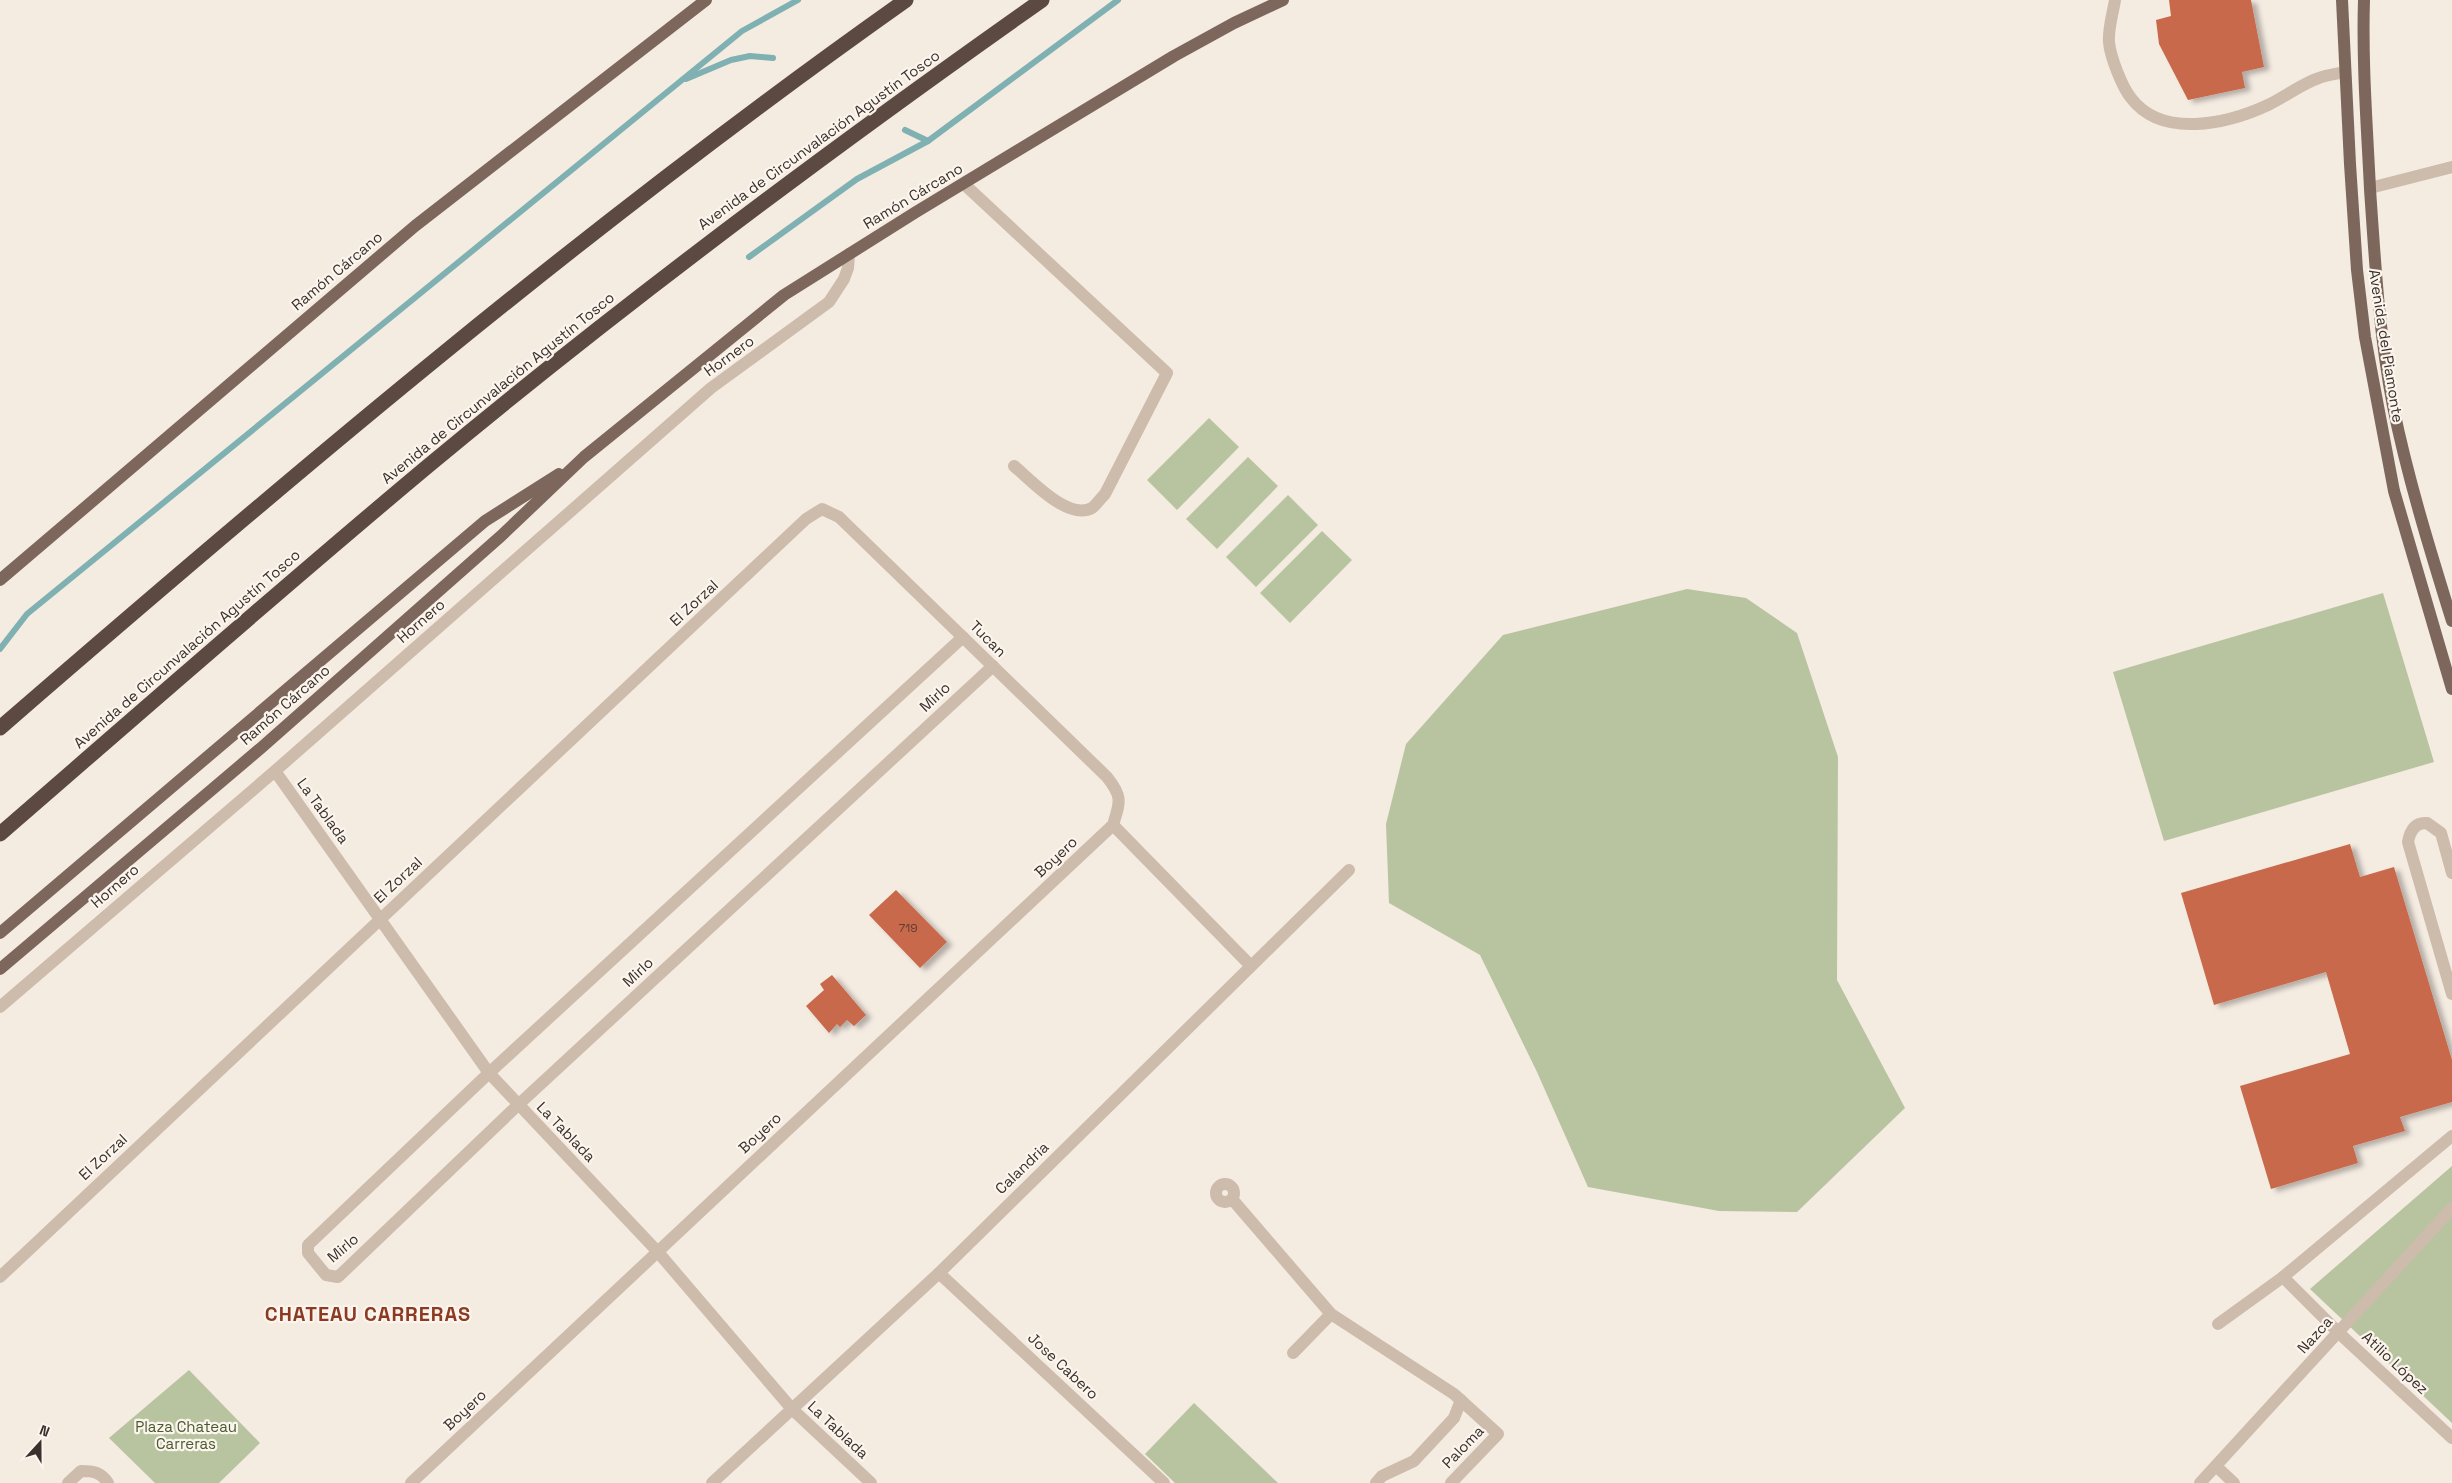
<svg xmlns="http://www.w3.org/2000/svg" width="2452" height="1483" font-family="'Space Grotesk',sans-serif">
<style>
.green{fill:#b8c4a0}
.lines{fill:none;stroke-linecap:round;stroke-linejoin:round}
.stream{stroke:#7fb0b2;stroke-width:6}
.building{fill:#c8694b;filter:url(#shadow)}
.minor{stroke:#cdbbac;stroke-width:12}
.major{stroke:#7d675c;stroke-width:12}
.highway{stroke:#5c4a42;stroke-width:15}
.labels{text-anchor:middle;stroke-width:4.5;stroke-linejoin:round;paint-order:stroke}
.number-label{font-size:12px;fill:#5e3e33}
.street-label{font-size:15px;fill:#3b302b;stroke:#fbf5ee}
.park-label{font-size:15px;fill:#4a5a2e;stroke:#fbf5ee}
.district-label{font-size:20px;font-weight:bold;letter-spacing:1px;fill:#8c3b22;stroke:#fbf5ee}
</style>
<defs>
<filter id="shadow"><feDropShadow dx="5.5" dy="3" stdDeviation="2.5" flood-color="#0004"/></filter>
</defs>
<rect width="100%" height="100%" fill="#f4ebe1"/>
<!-- green -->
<g class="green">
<path d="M1209 418 1239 447 1177 510 1147 480Z"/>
<path d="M1248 457 1278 486 1217 549 1186 519Z"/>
<path d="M1288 495 1318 525 1256 587 1226 557Z"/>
<path d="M1322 531 1352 560 1290 623 1260 593Z"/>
<path d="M1687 589 1746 598 1797 633 1838 757 1837 980 1905 1108 1797 1212 1719 1211 1588 1187 1537 1072 1480 955 1389 903 1386 824 1406 744 1503 635Z"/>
<path d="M2383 593 2434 762 2164 841 2113 672Z"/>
<path d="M2452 1166V1423L2310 1289Z"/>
<path d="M189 1370 260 1443 219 1483H155L109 1438Z"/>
<path d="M1194 1403 1278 1483H1175L1145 1454Z"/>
</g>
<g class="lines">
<!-- stream -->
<g class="stream">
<path d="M686 79 731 60 750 56 773 58"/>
<path d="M905 130 928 141"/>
<path d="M749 257 857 179 928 141 1118 0"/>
<path d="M0 649 27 614 742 31 798 0"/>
</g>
</g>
<!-- building -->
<g class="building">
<path d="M2169 0H2251L2264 67 2242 72 2245 88 2188 100 2159 44 2156 20 2171 16Z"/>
<path d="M2350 844 2360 877 2394 867 2452 1060V1102L2400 1117 2405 1131 2353 1146 2358 1163 2271 1189 2240 1086 2350 1054 2326 972 2214 1005 2181 893Z"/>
<path d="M896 890 947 942 920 968 869 915Z"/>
<path d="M832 975 866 1015 854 1026 847 1020 840 1027 837 1024 829 1033 806 1006 824 990 820 984Z"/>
</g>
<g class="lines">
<!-- minor -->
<g class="minor">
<path d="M2115 0C2113 13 2108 28 2109 42 2110 56 2122 87 2131 98 2162 139 2227 124 2268 105 2285 97 2301 84 2319 78 2327 75 2336 74 2345 72"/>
<path d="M964 184 1167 373 1105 494C1101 498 1096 505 1092 508 1068 521 1031 480 1014 466"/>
<path d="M2370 188 2452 167"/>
<path d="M963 637 489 1073 308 1245V1253L326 1275 338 1277 518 1105 993 666"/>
<path d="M275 771 489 1073 657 1251 792 1409 871 1483"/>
<path d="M1113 825 1251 966"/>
<path d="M2452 873 2441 833 2427 823C2415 822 2410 831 2408 842L2452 994"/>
<path d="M0 1007 275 771 711 388 829 302 844 279 848 268 849 254"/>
<circle cx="1225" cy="1193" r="9"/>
<path d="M1232 1199 1331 1314 1454 1394 1498 1434 1451 1483"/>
<path d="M939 1273 1164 1483"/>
<path d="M0 1277 806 519 822 509 839 517 1107 777C1123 797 1120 802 1113 825L411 1483"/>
<path d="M2283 1277 2339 1333 2452 1438"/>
<path d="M2218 1324 2283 1277 2452 1136"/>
<path d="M1293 1353 1331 1314"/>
<path d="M2217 1467 2234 1483"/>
<path d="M68 1483 81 1471C93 1471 101 1472 108 1483"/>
<path d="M712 1483 939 1273 1349 870"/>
<path d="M1376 1483 1382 1476 1414 1461 1454 1418 1461 1400"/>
<path d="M2200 1483 2452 1208"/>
</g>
<!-- major -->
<g class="major">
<path d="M2342 0 2350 164 2357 270 2365 337 2394 491 2452 689"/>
<path d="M2364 0C2362 63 2367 126 2370 189 2375 262 2379 334 2393 406 2408 479 2430 550 2452 621"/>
<path d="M0 580 415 226 706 0"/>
<path d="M0 933 485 521 559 474"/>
<path d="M0 969 261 748 501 536 584 457 784 295 916 212 1174 56 1234 23 1283 0"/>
</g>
<!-- highway -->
<g class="highway">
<path d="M0 728C293 474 589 224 906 0"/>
<path d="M0 834C142 711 283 587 428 466 625 302 832 148 1042 0"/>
</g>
</g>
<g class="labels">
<!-- number labels -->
<g class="number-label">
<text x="908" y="932">719</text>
</g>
<!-- street labels -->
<g class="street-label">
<text transform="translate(819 140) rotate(-36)" y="5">Avenida de Circunvalación Agustín Tosco</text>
<text transform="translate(913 196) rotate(-31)" y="5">Ramón Cárcano</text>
<text transform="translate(337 271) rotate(-40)" y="5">Ramón Cárcano</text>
<text transform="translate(2386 346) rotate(81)" y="5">Avenida del Piamonte</text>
<text transform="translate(729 356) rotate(-36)" y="5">Hornero</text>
<text transform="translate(498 388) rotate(-39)" y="5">Avenida de Circunvalación Agustín Tosco</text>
<text transform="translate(694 603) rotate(-43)" y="5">El Zorzal</text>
<text transform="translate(421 621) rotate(-41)" y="5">Hornero</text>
<text transform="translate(988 639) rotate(45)" y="5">Tucan</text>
<text transform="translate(187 649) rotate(-41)" y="5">Avenida de Circunvalación Agustín Tosco</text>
<text transform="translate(935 697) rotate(-43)" y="5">Mirlo</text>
<text transform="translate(285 705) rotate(-41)" y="5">Ramón Cárcano</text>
<text transform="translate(323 811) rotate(54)" y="5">La Tablada</text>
<text transform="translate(1056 857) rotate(-43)" y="5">Boyero</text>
<text transform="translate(398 880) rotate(-43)" y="5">El Zorzal</text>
<text transform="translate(115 886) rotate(-41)" y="5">Hornero</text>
<text transform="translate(638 972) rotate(-43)" y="5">Mirlo</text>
<text transform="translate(566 1132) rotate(46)" y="5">La Tablada</text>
<text transform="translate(760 1133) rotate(-43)" y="5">Boyero</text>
<text transform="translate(103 1157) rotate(-43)" y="5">El Zorzal</text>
<text transform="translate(1022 1168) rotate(-44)" y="5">Calandria</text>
<text transform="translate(343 1248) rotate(-40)" y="5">Mirlo</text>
<text transform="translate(2315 1335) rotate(-48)" y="5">Nazca</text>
<text transform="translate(2395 1363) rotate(43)" y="5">Atilio López</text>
<text transform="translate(1063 1366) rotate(43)" y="5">Jose Cabero</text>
<text transform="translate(465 1410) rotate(-43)" y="5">Boyero</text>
<text transform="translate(838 1430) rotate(43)" y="5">La Tablada</text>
<text transform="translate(1463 1447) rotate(-46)" y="5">Paloma</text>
</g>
<!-- park labels -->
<g class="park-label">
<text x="186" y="1432">Plaza Chateau<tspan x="186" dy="17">Carreras</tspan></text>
</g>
<!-- district labels -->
<g class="district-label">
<text x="368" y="1321">CHATEAU CARRERAS</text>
</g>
</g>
<!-- north arrow -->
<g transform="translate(40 1443) rotate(21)" stroke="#fbf5ee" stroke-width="4" paint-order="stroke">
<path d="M0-4L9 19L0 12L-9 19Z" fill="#3b302b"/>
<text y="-8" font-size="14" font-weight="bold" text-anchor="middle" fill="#3b302b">N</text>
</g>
</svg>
